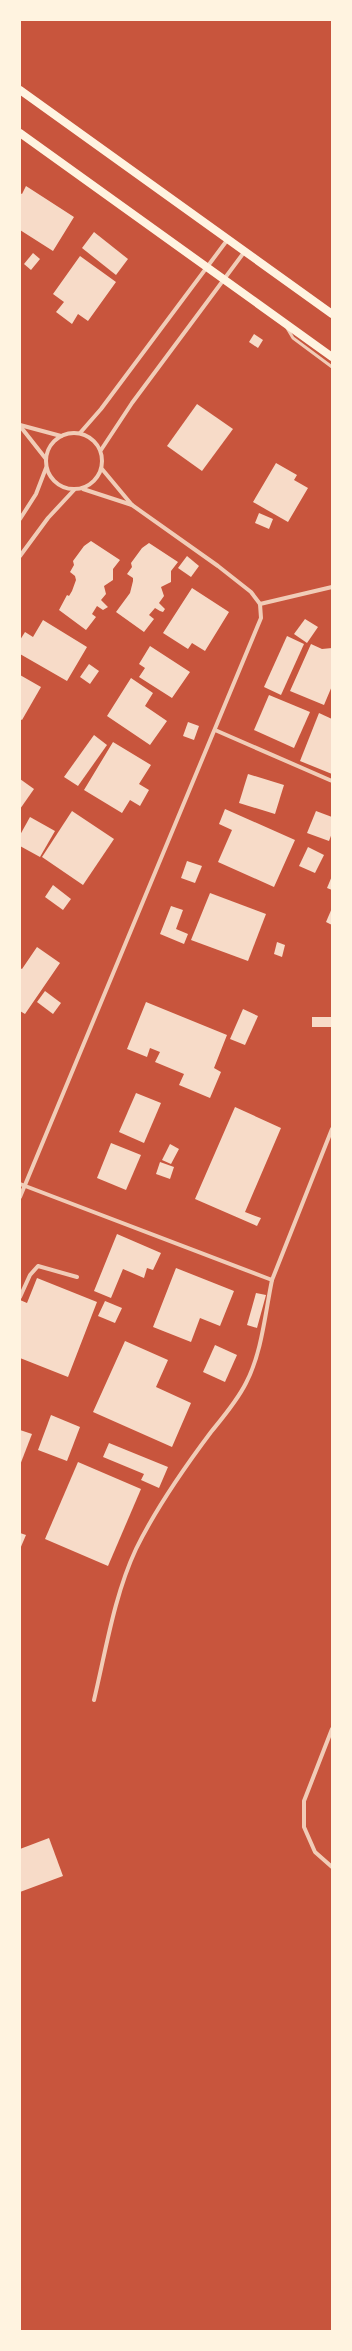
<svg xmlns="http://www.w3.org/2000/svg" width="352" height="2351" font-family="'DejaVu Sans',sans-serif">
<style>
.building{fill:#f7dbc8}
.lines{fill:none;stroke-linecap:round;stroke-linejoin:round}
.service{stroke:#f1ccb7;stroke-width:3}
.minor{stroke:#f1ccb7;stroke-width:4}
.secondary{stroke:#fff3e0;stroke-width:8}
</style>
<rect width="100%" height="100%" fill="#c8553d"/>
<!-- building -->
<g class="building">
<path d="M26 186 74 217 53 251 20 230V193L22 194Z"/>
<path d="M94 232 128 259 116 275 82 248Z"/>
<path d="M33 253 40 259 31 270 24 264Z"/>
<path d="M80 256 116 282 88 321 78 314 72 324 56 312 64 302 53 294Z"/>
<path d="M254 334 263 340 258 348 249 342Z"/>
<path d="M197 404 233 429 202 471 167 446Z"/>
<path d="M276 463 297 475 294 480 308 488 288 522 253 502Z"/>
<path d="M259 513 273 519 269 529 255 523Z"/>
<path d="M91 541 120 560 113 569V580L104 586 106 594 101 600 108 607 103 610 97 606 92 614 96 617 86 630 59 610 67 595 69 596 72 591 76 580 75 576 70 572 74 565 73 561 84 546Z"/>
<path d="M149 543 178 562 171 571V582L161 587 164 596 159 603 165 609 163 612 160 611 155 608 149 615 154 619 144 632 116 612 130 593 133 581V578L127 574 132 567 131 563 142 548Z"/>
<path d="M187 556 199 566 191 577 178 568Z"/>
<path d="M192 588 229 612 205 651 192 643 188 649 163 633Z"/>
<path d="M305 619 318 627 307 643 294 634Z"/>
<path d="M43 620 87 647 67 681 20 654V640L25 632 33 637Z"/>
<path d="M287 636 304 644 281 695 264 687Z"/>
<path d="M311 644 322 649 332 648V686L324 705 290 691Z"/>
<path d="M150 646 190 672 172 698 139 677 145 668 139 664Z"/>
<path d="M89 664 99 671 90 684 80 677Z"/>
<path d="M20 675 41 687 22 720 20 719Z"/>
<path d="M131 678 153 693 145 706 167 721 150 745 107 716Z"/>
<path d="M269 695 310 712 294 748 254 730Z"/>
<path d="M319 713 332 719V774L300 761Z"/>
<path d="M188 722 199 726 194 740 183 736Z"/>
<path d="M94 735 107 745 78 786 64 777Z"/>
<path d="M113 742 151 765 139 784 149 790 140 806 130 800 122 813 84 790Z"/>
<path d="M248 774 284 785 275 814 239 803Z"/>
<path d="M20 779 34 789 20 809Z"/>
<path d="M225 809 295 840 274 887 218 862 232 830 219 824Z"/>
<path d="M72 811 114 839 83 885 42 857Z"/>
<path d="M316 811 332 817V833L329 841 307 833Z"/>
<path d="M30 817 55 831 40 857 20 846V835Z"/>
<path d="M308 847 324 855 315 873 299 866Z"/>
<path d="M187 861 202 866 195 883 181 878Z"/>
<path d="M332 876V890L327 888Z"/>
<path d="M53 885 71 899 63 910 45 897Z"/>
<path d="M210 893 266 914 248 961 191 940Z"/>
<path d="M171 906 183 910 176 929 188 934 184 944 160 934Z"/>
<path d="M332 908V925L326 922Z"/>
<path d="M277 942 285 945 282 957 274 954Z"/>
<path d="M37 947 60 963 25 1014 20 1011V968L22 969Z"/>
<path d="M45 991 61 1003 53 1014 37 1002Z"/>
<path d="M146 1002 227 1035 214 1068 221 1072 210 1098 179 1085 184 1074 155 1062 160 1052 150 1048 147 1057 127 1049Z"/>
<path d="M243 1009 258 1016 245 1045 230 1039Z"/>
<path d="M312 1017H332L331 1027H312Z"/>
<path d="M136 1093 161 1103 144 1143 119 1132Z"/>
<path d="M235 1107 281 1128 245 1212 261 1218 257 1226 195 1199Z"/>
<path d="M111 1143 141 1155 126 1190 97 1178Z"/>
<path d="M170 1144 179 1149 171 1164 162 1160Z"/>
<path d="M160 1162 174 1167 170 1179 156 1174Z"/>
<path d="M117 1234 161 1253 153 1270 147 1268 144 1278 123 1269 111 1298 94 1291Z"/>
<path d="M176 1268 234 1291 220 1326 200 1318 191 1342 153 1327Z"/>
<path d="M37 1278 97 1302 68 1377 20 1358V1300L27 1303Z"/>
<path d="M256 1293 266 1295 257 1328 247 1325Z"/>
<path d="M105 1301 122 1308 115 1323 98 1316Z"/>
<path d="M125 1341 168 1360 156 1387 191 1403 172 1447 93 1412Z"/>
<path d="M215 1345 237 1355 225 1382 203 1372Z"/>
<path d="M51 1415 80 1427 67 1461 38 1450Z"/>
<path d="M20 1430 32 1434 20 1465Z"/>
<path d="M109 1443 168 1467 159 1488 141 1480 144 1474 103 1457Z"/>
<path d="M78 1462 141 1489 108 1566 45 1539Z"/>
<path d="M20 1533 26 1535 20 1549Z"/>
<path d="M49 1838 63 1876 20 1892V1849Z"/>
</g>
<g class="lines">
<!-- service -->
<path class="service" d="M287 328 293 338 332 367"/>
<!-- minor -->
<g class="minor">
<path d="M20 425 61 436"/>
<path d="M20 426 46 459"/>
<circle cx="74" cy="461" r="28"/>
<path d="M80 433 101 409 228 239"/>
<path d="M101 450 132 403 245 251"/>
<path d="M83 489 132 505"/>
<path d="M20 519 36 494 46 468"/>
<path d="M20 556 48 518 74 490"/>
<path d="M260 604 332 587"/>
<path d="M215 730 332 781"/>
<path d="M20 1184 272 1280 332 1129"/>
<path d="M20 1197 261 618 260 604 251 592 218 566 132 505 102 469"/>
<path d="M20 1297 30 1275 38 1266 77 1277"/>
<path d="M94 1700C106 1650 114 1596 136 1549 156 1508 184 1468 211 1432 224 1416 237 1401 246 1383 262 1352 265 1314 272 1280"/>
<path d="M332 1729 304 1801V1827L315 1852 332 1867"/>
</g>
<!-- secondary -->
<g class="secondary">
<path d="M20 90 332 314"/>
<path d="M20 133 332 357"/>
</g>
</g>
<!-- border -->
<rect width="352" height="2351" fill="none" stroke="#fff3e0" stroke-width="42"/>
</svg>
